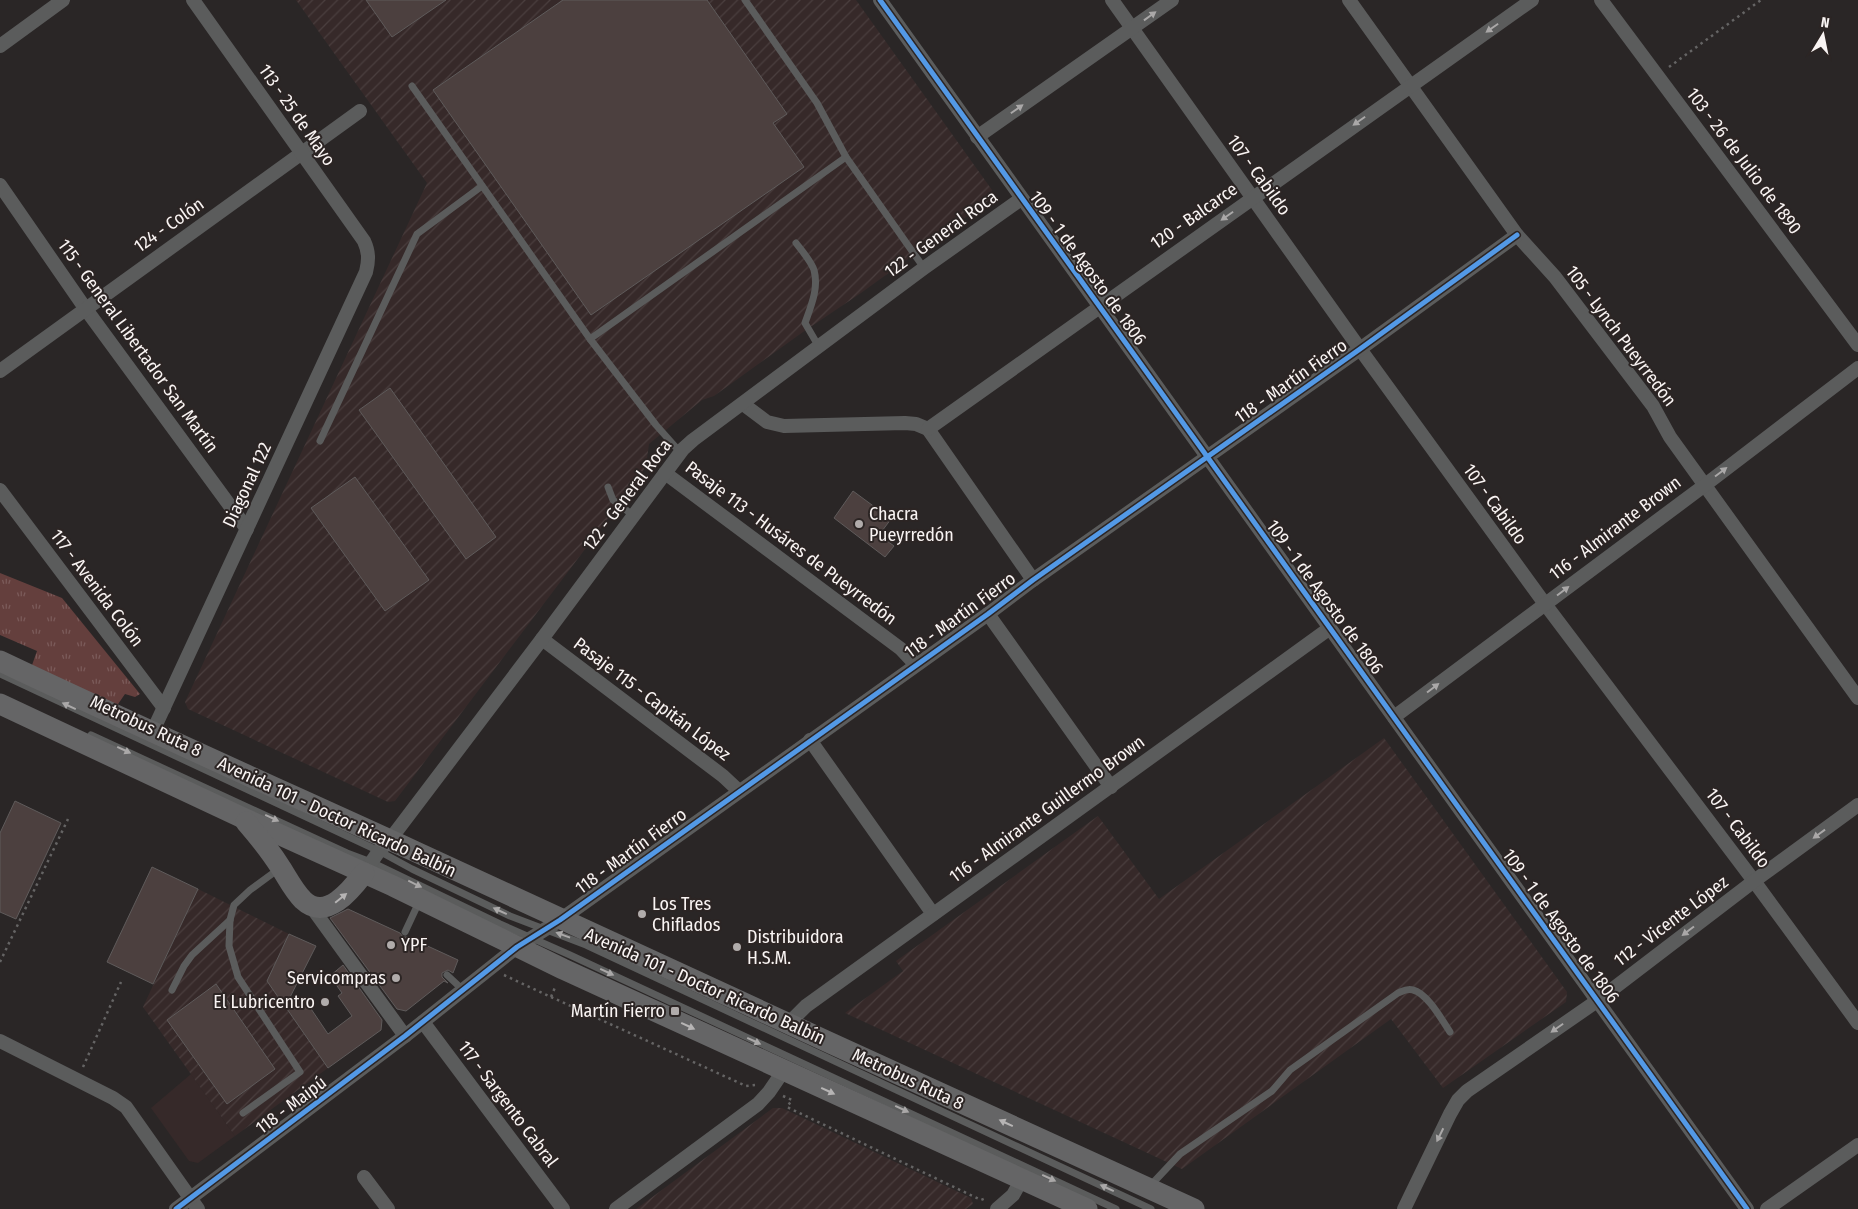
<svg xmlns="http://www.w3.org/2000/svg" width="1858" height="1209" font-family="'Fira Sans Condensed',sans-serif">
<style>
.built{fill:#362929}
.industrial{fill:url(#industrial-furrows)}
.grass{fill:url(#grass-tufts)}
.building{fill:#4c403f;stroke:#5f5b5b}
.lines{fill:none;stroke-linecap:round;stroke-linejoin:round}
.path{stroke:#656464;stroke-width:2.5;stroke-dasharray:2.5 4;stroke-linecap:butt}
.service{stroke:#5b5c5c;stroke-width:7}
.minor{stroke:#5b5c5c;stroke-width:14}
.primary{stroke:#656566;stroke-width:21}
.cycleway-casing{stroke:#2c2524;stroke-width:8}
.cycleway{stroke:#5399e6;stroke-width:5}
.oneway{fill:#aaa8a8}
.oneway2{fill:#b6b4b4}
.poi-dot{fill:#b1acab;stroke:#2c2524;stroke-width:2}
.labels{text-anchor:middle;stroke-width:4;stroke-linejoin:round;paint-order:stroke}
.street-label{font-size:18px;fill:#f9f4f3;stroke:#2c2524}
.poi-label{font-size:18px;fill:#f9f4f3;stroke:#2c2524;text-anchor:start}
</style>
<defs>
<pattern id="industrial-furrows" width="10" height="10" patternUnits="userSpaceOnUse" patternTransform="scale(1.25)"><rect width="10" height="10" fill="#362929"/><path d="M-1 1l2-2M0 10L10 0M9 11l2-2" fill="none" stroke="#4a3e3e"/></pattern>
<pattern id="grass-tufts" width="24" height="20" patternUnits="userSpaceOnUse" patternTransform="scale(1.25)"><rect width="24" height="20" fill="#643f3d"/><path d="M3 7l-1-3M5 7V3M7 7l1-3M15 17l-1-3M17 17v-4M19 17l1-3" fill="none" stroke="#7b5b5a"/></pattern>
</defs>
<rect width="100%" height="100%" fill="#2a2626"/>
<!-- built -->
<path class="built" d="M191 1074 235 1136 198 1163 189 1161 151 1108Z"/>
<!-- industrial -->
<g class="industrial">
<path d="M296 0H856L992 190 991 199 861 293 803 332 714 396 702 400 649 444 646 466 638 479 395 801 388 802 188 709 185 702 427 183Z"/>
<path d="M1384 738 1567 992 1566 1002 1443 1088 1391 1019 1182 1169 845 1013 903 971 896 961 1098 816 1159 899Z"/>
<path d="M198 889 289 934 267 981 328 1068 235 1136 143 1007Z"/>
<path d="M773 1108H782L971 1198 973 1204 966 1209H636Z"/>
</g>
<!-- grass -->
<path class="grass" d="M0 573 62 598 140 694 135 697 125 694 116 707 31 668 37 651 0 635Z"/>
<!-- building -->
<g class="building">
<path d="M366 0H446L392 37Z"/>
<path d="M563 0H707L787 114 773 123 804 167 591 315 433 90Z"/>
<path d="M390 388 496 537 466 559 359 410Z"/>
<path d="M355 477 429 580 385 611 311 508Z"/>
<path d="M853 491 891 519 879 535 894 546 885 557 834 518Z"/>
<path d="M15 801 61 823 16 919 0 912V833Z"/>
<path d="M152 867 198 889 153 984 107 962Z"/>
<path d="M348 909 400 933 403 937H408L458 960 453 973 448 970 442 973V977L448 983 444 981 406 1011 397 1009 330 918Z"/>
<path d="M289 934 316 946 285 1007 267 981Z"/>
<path d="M343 965 382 1020 381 1030 328 1068 287 1009 303 997 328 1034 352 1016 338 996 342 993 330 976Z"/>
<path d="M216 984 275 1069 227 1104 167 1020Z"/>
</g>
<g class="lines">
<!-- path -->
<g class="path">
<path d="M1669 67 1761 0"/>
<path d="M0 962 68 819"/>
<path d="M504 975 551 997 556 985"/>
<path d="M551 997 746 1086 755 1085"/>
<path d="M83 1067 121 982"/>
<path d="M783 1096 792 1100 787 1107 981 1200 986 1198"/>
</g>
<!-- service -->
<g class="service">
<path d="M745 0 817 103 846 157 924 268"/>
<path d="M412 86 590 339 656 425 680 452"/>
<path d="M796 243C802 251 811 261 814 270 819 288 811 306 805 323L819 347"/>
<path d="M590 339 846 157"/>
<path d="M320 441 417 234 482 186"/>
<path d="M608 487 613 500 634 516"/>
<path d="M0 674 379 851 412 869 510 916 586 945 1151 1209"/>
<path d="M91 735 347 853 371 862 500 924 570 955 1116 1209"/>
<path d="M405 932 419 902"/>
<path d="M447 975 463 990"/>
<path d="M172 990 184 966 192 955 230 920"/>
<path d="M243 1113 300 1072 238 977 229 946 230 920 234 905 250 890 280 868"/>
<path d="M1150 1186 1180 1154 1272 1091 1290 1070 1398 993C1403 991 1407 988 1413 990 1427 993 1442 1020 1450 1032"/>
</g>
<!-- minor -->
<g class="minor">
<path d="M880 0C1167 404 1458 806 1747 1209"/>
<path d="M1112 0 1360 349 1545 604 1754 881 1858 1023"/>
<path d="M1349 0 1517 235 1555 277 1653 406 1670 437 1858 698"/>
<path d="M1601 0 1858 345"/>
<path d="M0 46 63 0"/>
<path d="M977 137 1172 0"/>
<path d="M0 185 85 308 247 529"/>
<path d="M0 371 360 111"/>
<path d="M743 404 767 422 784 426 905 423 916 424 928 429 1033 580"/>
<path d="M928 429 1532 0"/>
<path d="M665 473 901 649 915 664"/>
<path d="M0 490 164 708"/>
<path d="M988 614 1111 787"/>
<path d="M542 639 723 776 739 791"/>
<path d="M1394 717 1705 485 1858 368"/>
<path d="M152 733 366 272C369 260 369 252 364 241L193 0"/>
<path d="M810 740 933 914"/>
<path d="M364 873 379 851 389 841 542 639 683 449 693 440 924 268 1021 199"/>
<path d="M310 905 405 1036"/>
<path d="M423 1022 563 1209"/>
<path d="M789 1023 806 1006 1330 628"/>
<path d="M0 1041 113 1098 126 1107 198 1209"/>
<path d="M364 1177 388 1209"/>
<path d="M176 1209 405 1036 517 947 560 920 988 614 1033 580 1360 349 1517 235"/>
<path d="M616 1209 758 1104 769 1092 784 1070"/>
<path d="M997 1209 1013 1195 1022 1179"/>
<path d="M1404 1209 1450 1114 1458 1100 1467 1091 1597 1001 1754 881 1858 805"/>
<path d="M1767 1209 1858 1145"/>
</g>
<!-- primary -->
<g class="primary">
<path d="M0 661C137 726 276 788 414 851 673 972 934 1090 1194 1209"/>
<path d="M0 704 243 818 393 886 563 969 1087 1209"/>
<path d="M246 822C259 837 271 852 281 868 288 879 294 891 303 900 326 922 351 890 364 873"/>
</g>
<!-- cycleway casing -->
<g class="cycleway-casing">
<g id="cycleway">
<path d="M880 0C1167 404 1458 806 1747 1209"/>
<path d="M176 1209 405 1036 517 947 560 920 988 614 1033 580 1360 349 1517 235"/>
</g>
</g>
<!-- cycleway -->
<use href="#cycleway" class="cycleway"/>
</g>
<!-- one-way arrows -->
<defs><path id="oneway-solid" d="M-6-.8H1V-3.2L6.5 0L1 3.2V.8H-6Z" transform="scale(1.25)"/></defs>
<g class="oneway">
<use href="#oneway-solid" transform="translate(1150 16) rotate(-36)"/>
<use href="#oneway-solid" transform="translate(1492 28) rotate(145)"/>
<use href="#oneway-solid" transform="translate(1017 109) rotate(-35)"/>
<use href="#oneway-solid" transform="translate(1359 121) rotate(145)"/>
<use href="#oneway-solid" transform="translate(1227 216) rotate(145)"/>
<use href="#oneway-solid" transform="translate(1721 472) rotate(-37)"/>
<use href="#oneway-solid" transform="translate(1563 591) rotate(-37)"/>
<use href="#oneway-solid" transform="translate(1433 688) rotate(-37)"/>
<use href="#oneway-solid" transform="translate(69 706) rotate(-155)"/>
<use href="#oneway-solid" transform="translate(124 750) rotate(25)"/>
<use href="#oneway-solid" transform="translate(272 818) rotate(25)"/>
<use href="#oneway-solid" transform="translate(1819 834) rotate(144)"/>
<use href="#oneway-solid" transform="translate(415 884) rotate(26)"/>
<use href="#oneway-solid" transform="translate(500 911) rotate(-155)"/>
<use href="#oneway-solid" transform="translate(1688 931) rotate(143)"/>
<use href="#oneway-solid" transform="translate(563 935) rotate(-160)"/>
<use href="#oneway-solid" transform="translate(607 972) rotate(25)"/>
<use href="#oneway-solid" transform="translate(1557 1028) rotate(145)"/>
<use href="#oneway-solid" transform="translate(754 1041) rotate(25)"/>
<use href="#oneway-solid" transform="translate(902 1109) rotate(25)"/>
<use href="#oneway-solid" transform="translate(1440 1135) rotate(116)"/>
<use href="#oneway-solid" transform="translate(1049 1178) rotate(25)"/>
<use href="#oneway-solid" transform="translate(1107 1188) rotate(-155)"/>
</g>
<g class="oneway2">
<use href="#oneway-solid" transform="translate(341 898) rotate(-39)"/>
<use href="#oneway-solid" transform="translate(688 1026) rotate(25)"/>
<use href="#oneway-solid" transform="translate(828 1091) rotate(25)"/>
<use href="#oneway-solid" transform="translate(1006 1123) rotate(-155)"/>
</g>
<!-- markers -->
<g class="poi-dot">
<circle cx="859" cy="524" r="5"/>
<circle cx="642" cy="914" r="5"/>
<circle cx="391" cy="945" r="5"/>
<circle cx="737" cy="947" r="5"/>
<circle cx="396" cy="978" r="5"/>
<circle cx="325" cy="1002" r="5"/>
<rect x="670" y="1006" width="10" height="10" rx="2.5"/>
</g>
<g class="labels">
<!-- street labels -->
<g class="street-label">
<text transform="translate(297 115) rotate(55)" y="6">113 - 25 de Mayo</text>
<text transform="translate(1744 161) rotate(53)" y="6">103 - 26 de Julio de 1890</text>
<text transform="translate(1259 175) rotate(54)" y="6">107 - Cabildo</text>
<text transform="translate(1194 216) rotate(-35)" y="6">120 - Balcarce</text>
<text transform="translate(169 225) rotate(-35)" y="6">124 - Colón</text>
<text transform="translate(941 234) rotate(-36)" y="6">122 - General Roca</text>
<text transform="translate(1088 268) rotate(54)" y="6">109 - 1 de Agosto de 1806</text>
<text transform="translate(1621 336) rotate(53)" y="6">105 - Lynch Pueyrredón</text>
<text transform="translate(138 346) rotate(54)" y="6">115 - General Libertador San Martín</text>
<text transform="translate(1291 381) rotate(-35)" y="6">118 - Martín Fierro</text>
<text transform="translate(247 485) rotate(-65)" y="6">Diagonal 122</text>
<text transform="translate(627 495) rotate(-53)" y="6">122 - General Roca</text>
<text transform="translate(1495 504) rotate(54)" y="6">107 - Cabildo</text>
<text transform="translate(1615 528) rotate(-37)" y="6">116 - Almirante Brown</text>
<text transform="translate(791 543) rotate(37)" y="6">Pasaje 113 - Husáres de Pueyrredón</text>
<text transform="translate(97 588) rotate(53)" y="6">117 - Avenida Colón</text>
<text transform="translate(1325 597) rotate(54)" y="6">109 - 1 de Agosto de 1806</text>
<text transform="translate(960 615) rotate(-36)" y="6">118 - Martín Fierro</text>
<text transform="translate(652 699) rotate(37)" y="6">Pasaje 115 - Capitán López</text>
<text transform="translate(146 726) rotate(25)" y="6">Metrobus Ruta 8</text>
<text transform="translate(1047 809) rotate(-36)" y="6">116 - Almirante Guillermo Brown</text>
<text transform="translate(337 817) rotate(25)" y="6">Avenida 101 - Doctor Ricardo Balbín</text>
<text transform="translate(1738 828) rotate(53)" y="6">107 - Cabildo</text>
<text transform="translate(631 851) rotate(-36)" y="6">118 - Martín Fierro</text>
<text transform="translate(1671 921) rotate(-37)" y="6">112 - Vicente López</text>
<text transform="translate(1561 926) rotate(54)" y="6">109 - 1 de Agosto de 1806</text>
<text transform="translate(705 986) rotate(24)" y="6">Avenida 101 - Doctor Ricardo Balbín</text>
<text transform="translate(908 1079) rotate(25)" y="6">Metrobus Ruta 8</text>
<text transform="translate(508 1104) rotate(53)" y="6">117 - Sargento Cabral</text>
<text transform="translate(291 1105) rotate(-37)" y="6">118 - Maipú</text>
</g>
<!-- poi labels -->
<g class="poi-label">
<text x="869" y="520">Chacra<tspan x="869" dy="21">Pueyrredón</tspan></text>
<text x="652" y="910">Los Tres<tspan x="652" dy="21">Chiflados</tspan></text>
<text x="747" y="943">Distribuidora<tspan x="747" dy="21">H.S.M.</tspan></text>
<text x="401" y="951">YPF</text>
<text x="386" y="984" text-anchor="end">Servicompras</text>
<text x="315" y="1008" text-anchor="end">El Lubricentro</text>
<text x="665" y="1017" text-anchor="end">Martín Fierro</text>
</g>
</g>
<!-- north arrow -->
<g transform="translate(1823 35) rotate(10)" stroke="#2c2524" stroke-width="4" paint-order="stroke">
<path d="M0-4L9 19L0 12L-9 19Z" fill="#f9f4f3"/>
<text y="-8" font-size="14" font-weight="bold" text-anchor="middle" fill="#f9f4f3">N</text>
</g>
</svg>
